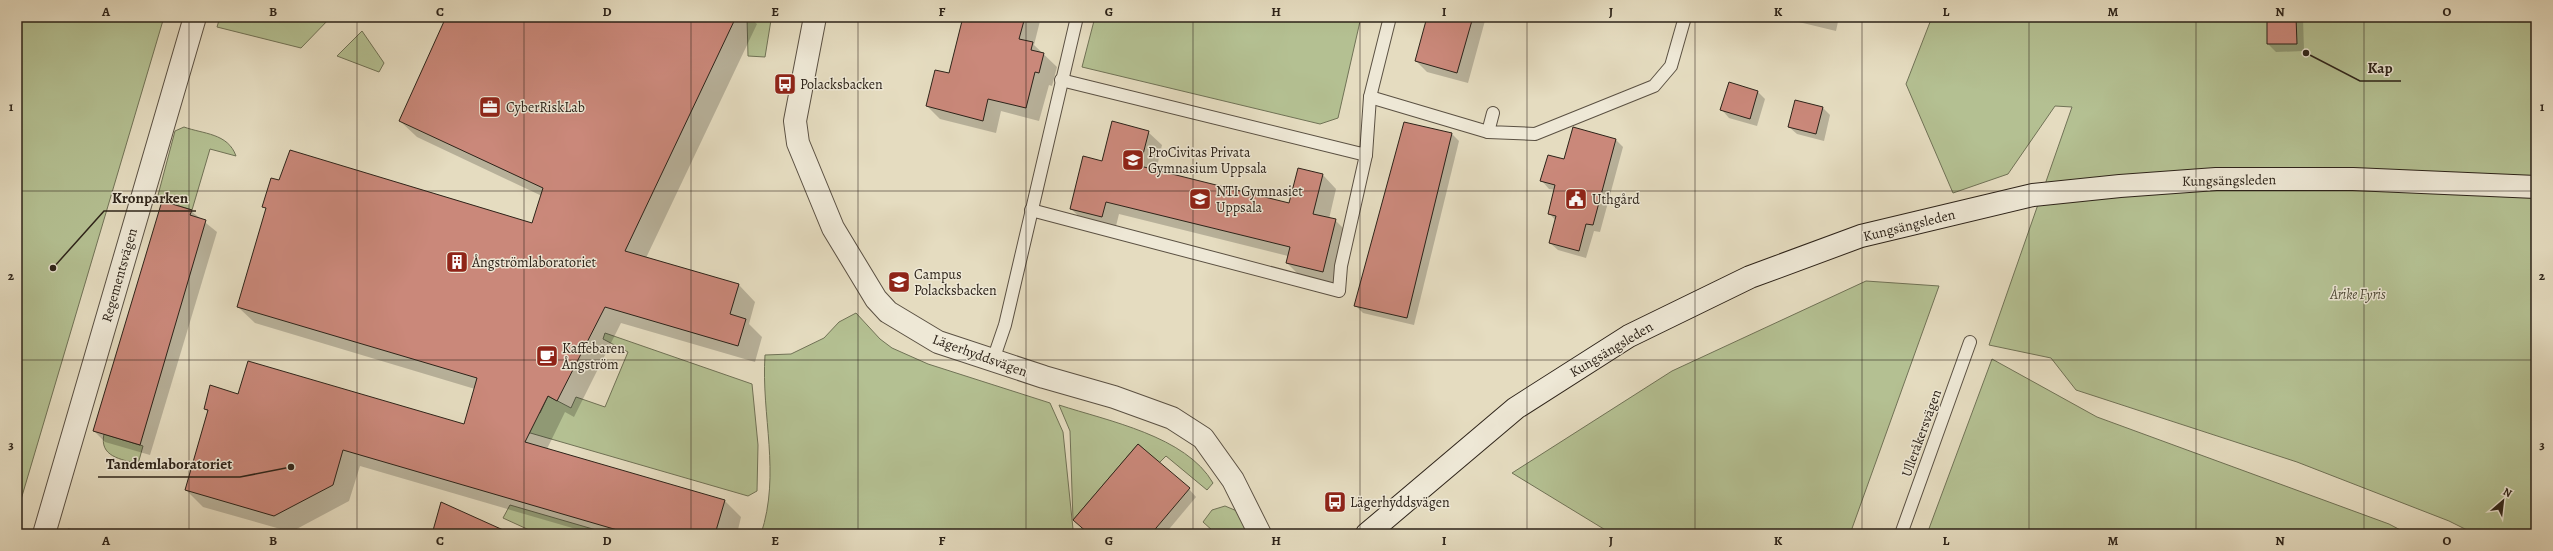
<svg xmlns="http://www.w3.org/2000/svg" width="2553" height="551" font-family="Alegreya,serif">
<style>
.green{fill:#b4c092;stroke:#707256}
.shadow{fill:#0003}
.building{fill:#ca887a;stroke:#2d2319}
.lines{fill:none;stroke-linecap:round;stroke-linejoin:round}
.service-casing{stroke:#5b5143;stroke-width:14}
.minor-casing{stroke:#5b5143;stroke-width:24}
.secondary-casing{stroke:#2d2319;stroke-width:24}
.service{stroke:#eee8d6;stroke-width:12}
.minor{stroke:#eee8d6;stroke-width:22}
.secondary{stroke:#eee8d6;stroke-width:22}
.grid{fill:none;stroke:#2d2319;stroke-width:1;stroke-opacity:0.55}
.labels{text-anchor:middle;stroke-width:3;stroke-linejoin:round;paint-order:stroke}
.poi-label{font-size:14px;fill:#2d2319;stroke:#eee8d6;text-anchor:start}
.street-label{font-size:14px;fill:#2d2319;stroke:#eee8d6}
.park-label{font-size:14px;font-style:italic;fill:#4f4a37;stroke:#eee8d6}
.leader{fill:none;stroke:#2d2319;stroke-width:1.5}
.callout-dot{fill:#2d2319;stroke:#eee8d6;stroke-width:1.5}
.callout-label{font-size:15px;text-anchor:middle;font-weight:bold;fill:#2d2319;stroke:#eee8d6;stroke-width:3;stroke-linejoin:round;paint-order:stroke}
.neatline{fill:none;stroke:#2d2319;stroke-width:1.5}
.grid-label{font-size:13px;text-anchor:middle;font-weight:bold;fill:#2d2319}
</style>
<rect width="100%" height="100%" fill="#e5dcc0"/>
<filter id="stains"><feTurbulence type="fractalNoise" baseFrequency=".005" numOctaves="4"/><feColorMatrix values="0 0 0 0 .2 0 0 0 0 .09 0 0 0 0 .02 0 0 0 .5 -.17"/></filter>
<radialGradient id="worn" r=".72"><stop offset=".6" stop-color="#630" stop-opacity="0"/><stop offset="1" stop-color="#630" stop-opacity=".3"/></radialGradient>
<!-- green -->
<g class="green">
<path d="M17 17H164L17 513Z"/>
<path d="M220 17H331L301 48 217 27Z"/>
<path d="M747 17H764L771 20 765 57 748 56Z"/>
<path d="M1095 17H1361L1338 118 1320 124 1082 67Z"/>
<path d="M1932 17H2536V534H2475L2449 521 2297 462 2076 390 2051 358 1989 345 2072 107 2055 106 2008 174 1953 193 1906 84Z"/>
<path d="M362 31 384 63 379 72 337 56Z"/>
<path d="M184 127C203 134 228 133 236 156L210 149 192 210 157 199 175 131Z"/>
<path d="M1866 281 1939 286 1850 534H1612L1512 473 1672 371Z"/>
<path d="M856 313 880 339 892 348 928 364 1050 403 1063 432 1073 529 1066 534H761C781 473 761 416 765 355L791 354 824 338 839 322Z"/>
<path d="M605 333 752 384 758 445 757 491 748 496 520 430 527 412 540 413 548 396 571 408 576 397 605 407 628 352 603 339Z"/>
<path d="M1992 359 2097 417 2389 524 2408 534H1927Z"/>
<path d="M1059 405C1108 421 1186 436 1213 483L1207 490 1166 456 1159 463 1138 444 1073 520 1070 431Z"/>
<path d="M104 434 143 446 138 464C121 459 99 457 104 434Z"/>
<path d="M510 505 610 534H538L503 518Z"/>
<path d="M1225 506 1237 511 1249 534H1211L1213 531 1203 522 1212 510Z"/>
</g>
<!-- shadow -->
<g class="shadow">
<path d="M447 17H749L757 24 646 258 739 285 755 302 749 324 762 337 755 362 621 323 574 417 565 412 547 449 725 501 741 517 737 534H593L360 466 349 501 291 532 203 507 186 490 208 412 205 409 239 395 465 425 475 389 255 323 238 307 266 209 264 206 532 225 542 196 417 137 400 121Z"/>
<path d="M964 17H1041L1034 45 1057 67 1052 86 1049 85 1039 121 1001 111 996 133 940 119 927 106 950 74Z"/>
<path d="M1428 17H1486L1468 83 1427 72 1416 61Z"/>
<path d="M1778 17H1839L1836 31Z"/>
<path d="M2268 17H2303L2304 51 2276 52 2268 44Z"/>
<path d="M1758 92 1765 99 1757 126 1729 118 1722 110Z"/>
<path d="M1823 108 1830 115 1824 141 1797 134 1789 127Z"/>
<path d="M1405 123 1452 134 1459 141 1414 325 1363 313 1356 306Z"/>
<path d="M1148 132 1162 145 1156 171 1290 204 1323 175 1336 189 1329 219 1335 220 1349 234 1336 285 1300 276 1287 263 1288 256 1119 214 1115 230 1085 222 1071 209 1103 162Z"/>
<path d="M1615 139 1623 147 1600 232 1594 231 1586 258 1558 250 1550 243 1556 221 1549 213 1555 190 1549 189 1542 181 1564 160Z"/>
<path d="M191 211 217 232 150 455 105 442 94 431Z"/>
<path d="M1189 489 1196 497 1165 534H1089L1074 520Z"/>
<path d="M68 528 88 534H66Z"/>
</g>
<!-- building -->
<g class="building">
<path d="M446 17H736L625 251 739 284 730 314 746 319 738 346 605 307 557 401 548 396 525 442 725 500 715 534H631L343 450 333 485 274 516 185 490 208 410 204 409 210 385 238 394 248 361 464 424 477 378 237 307 266 208 262 207 271 178 279 180 290 150 532 223 543 188 399 121Z"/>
<path d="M963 17H1025L1019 39 1033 42 1031 50 1044 53 1039 73 1035 72 1026 108 988 99 983 121 926 106 935 70 949 73Z"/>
<path d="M1427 17H1473L1457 73 1415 61Z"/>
<path d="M2267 17H2296L2297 44H2267Z"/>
<path d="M1729 82 1758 91 1750 119 1720 110Z"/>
<path d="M1795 100 1823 107 1816 134 1788 127Z"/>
<path d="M1112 121 1149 131 1140 166 1204 182 1289 203 1298 168 1323 174 1313 214 1336 219 1323 272 1286 263 1290 247 1106 202 1102 217 1070 209 1083 156 1102 161Z"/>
<path d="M1404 122 1452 133 1407 318 1354 306Z"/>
<path d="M1573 127 1616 139 1593 225 1586 224 1579 251 1549 243 1556 216 1548 214 1555 185 1540 181 1548 155 1564 159Z"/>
<path d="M162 201 192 210 190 215 206 220 140 445 93 431Z"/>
<path d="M1138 444 1190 488 1151 534H1089L1073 520Z"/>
<path d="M441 502 512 534H432Z"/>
</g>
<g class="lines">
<!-- service casing -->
<g class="service-casing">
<g id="service">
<path d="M1061 80 1366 155 1370 97 1390 17"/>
<path d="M1370 97 1488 132"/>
<path d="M1493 113 1488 132 1535 134 1654 86 1671 66 1685 17"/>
<path d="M1031 210 1339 291 1341 266 1366 155"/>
<path d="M993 360 1005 325 1077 17"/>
<path d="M1901 534 1970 342"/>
</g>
</g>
<!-- minor casing -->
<g class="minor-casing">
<g id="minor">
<path d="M815 17 795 121 798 143 833 228 876 299 888 312 938 342 1044 377 1114 397 1172 418 1203 438 1233 480 1260 534"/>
<path d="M44 534 195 17"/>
</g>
</g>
<!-- secondary casing -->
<g class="secondary-casing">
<path id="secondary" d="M1367 534 1516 408 1629 336 1750 277 1861 236 2033 195 2120 186 2216 179H2353L2536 187"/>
</g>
<!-- service -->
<use href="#service" class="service"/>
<!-- minor -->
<use href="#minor" class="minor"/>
<!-- secondary -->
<use href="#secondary" class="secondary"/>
</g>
<!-- grid -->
<path class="grid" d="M189 17V534M357 17V534M524 17V534M691 17V534M858 17V534M1026 17V534M1193 17V534M1360 17V534M1527 17V534M1695 17V534M1862 17V534M2029 17V534M2196 17V534M2364 17V534M17 191H2536M17 360H2536"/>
<!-- icons -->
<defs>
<g id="bus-square" transform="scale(1.15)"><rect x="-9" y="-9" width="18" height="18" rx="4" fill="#8f2418" stroke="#eee8d6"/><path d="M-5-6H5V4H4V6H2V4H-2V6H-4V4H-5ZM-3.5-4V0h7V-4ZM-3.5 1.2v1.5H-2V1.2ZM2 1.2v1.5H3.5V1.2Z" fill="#fff"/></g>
<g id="office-square" transform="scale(1.15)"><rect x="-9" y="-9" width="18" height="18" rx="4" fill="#8f2418" stroke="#eee8d6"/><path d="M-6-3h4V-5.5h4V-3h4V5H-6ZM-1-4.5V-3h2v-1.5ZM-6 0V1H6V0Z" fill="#fff"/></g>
<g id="school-square" transform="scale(1.15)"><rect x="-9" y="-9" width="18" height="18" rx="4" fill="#8f2418" stroke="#eee8d6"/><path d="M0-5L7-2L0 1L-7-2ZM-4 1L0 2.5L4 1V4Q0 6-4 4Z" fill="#fff"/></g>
<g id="civic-square" transform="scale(1.15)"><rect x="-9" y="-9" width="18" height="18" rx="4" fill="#8f2418" stroke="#eee8d6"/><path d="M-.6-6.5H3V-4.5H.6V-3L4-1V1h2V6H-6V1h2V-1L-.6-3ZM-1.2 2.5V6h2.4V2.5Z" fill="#fff"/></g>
<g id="building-square" transform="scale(1.15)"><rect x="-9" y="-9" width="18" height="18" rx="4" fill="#8f2418" stroke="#eee8d6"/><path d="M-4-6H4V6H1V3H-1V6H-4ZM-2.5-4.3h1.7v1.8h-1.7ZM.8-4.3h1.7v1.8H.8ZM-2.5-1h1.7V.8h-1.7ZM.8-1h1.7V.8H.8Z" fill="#fff"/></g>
<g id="university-square" transform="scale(1.15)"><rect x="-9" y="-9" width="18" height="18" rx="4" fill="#8f2418" stroke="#eee8d6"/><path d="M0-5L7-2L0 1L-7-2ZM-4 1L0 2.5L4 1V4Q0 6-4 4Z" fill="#fff"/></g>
<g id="cafe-square" transform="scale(1.15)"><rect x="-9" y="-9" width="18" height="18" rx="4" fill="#8f2418" stroke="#eee8d6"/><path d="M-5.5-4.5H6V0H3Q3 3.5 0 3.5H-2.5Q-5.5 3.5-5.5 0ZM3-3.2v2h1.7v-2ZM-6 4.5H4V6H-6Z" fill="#fff"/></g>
</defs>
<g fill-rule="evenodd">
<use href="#bus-square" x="785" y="84"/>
<use href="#office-square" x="490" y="107"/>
<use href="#school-square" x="1133" y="160"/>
<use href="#school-square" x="1200" y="199"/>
<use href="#civic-square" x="1576" y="199"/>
<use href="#building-square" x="457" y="262"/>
<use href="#university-square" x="899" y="282"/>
<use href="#cafe-square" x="547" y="356"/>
<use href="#bus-square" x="1335" y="502"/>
</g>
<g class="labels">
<!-- poi labels -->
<g class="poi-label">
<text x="800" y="89">Polacksbacken</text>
<text x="506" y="112">CyberRiskLab</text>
<text x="1148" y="157">ProCivitas Privata<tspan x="1148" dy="16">Gymnasium Uppsala</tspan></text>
<text x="1216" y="196">NTI Gymnasiet<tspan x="1216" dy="16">Uppsala</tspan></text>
<text x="1592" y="204">Uthgård</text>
<text x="472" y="267">Ångströmlaboratoriet</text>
<text x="914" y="279">Campus<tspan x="914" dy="16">Polacksbacken</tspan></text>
<text x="562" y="353">Kaffebaren<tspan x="562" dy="16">Ångström</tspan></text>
<text x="1350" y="507">Lägerhyddsvägen</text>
</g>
<!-- street labels -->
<g class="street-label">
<text transform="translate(2229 180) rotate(-1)" y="5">Kungsängsleden</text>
<text transform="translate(1909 225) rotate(-14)" y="5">Kungsängsleden</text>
<text transform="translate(119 275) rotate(-74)" y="5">Regementsvägen</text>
<text transform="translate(1611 349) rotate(-31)" y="5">Kungsängsleden</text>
<text transform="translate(980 355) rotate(20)" y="5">Lägerhyddsvägen</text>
<text transform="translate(1921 433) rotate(-70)" y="5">Ulleråkersvägen</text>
</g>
<!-- park labels -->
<g class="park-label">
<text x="2358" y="299">Årike Fyris</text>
</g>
</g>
<!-- callouts -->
<path class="leader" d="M2306 53L2360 81H2401M53 268L104 211H196M291 467L240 477H98"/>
<g class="callout-dot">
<circle cx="2306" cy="53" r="4"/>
<circle cx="53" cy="268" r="4"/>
<circle cx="291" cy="467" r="4"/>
</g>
<g class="callout-label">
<text x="2380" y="73">Kap</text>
<text x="150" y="203">Kronparken</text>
<text x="169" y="469">Tandemlaboratoriet</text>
</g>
<!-- margin -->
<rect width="2553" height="551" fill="none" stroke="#e5dcc0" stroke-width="44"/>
<!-- north arrow -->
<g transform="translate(2503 501) rotate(28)" stroke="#eee8d6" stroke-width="3" paint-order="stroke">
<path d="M0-3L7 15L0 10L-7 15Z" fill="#2d2319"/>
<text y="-6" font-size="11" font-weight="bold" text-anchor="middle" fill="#2d2319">N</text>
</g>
<rect x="22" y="22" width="2509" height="507" class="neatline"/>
<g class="grid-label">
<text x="106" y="16">A</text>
<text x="273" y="16">B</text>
<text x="440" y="16">C</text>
<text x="607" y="16">D</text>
<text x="775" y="16">E</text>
<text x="942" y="16">F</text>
<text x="1109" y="16">G</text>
<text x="1276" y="16">H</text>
<text x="1444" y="16">I</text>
<text x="1611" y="16">J</text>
<text x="1778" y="16">K</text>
<text x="1946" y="16">L</text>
<text x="2113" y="16">M</text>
<text x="2280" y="16">N</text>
<text x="2447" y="16">O</text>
<text x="11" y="111">1</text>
<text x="2542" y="111">1</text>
<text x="11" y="280">2</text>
<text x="2542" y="280">2</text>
<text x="11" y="449">3</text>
<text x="2542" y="449">3</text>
<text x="106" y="545">A</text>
<text x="273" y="545">B</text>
<text x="440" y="545">C</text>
<text x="607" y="545">D</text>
<text x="775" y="545">E</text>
<text x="942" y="545">F</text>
<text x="1109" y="545">G</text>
<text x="1276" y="545">H</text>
<text x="1444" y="545">I</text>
<text x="1611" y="545">J</text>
<text x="1778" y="545">K</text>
<text x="1946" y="545">L</text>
<text x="2113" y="545">M</text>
<text x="2280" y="545">N</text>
<text x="2447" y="545">O</text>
</g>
<rect width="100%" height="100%" filter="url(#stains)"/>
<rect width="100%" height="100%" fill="url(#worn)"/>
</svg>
